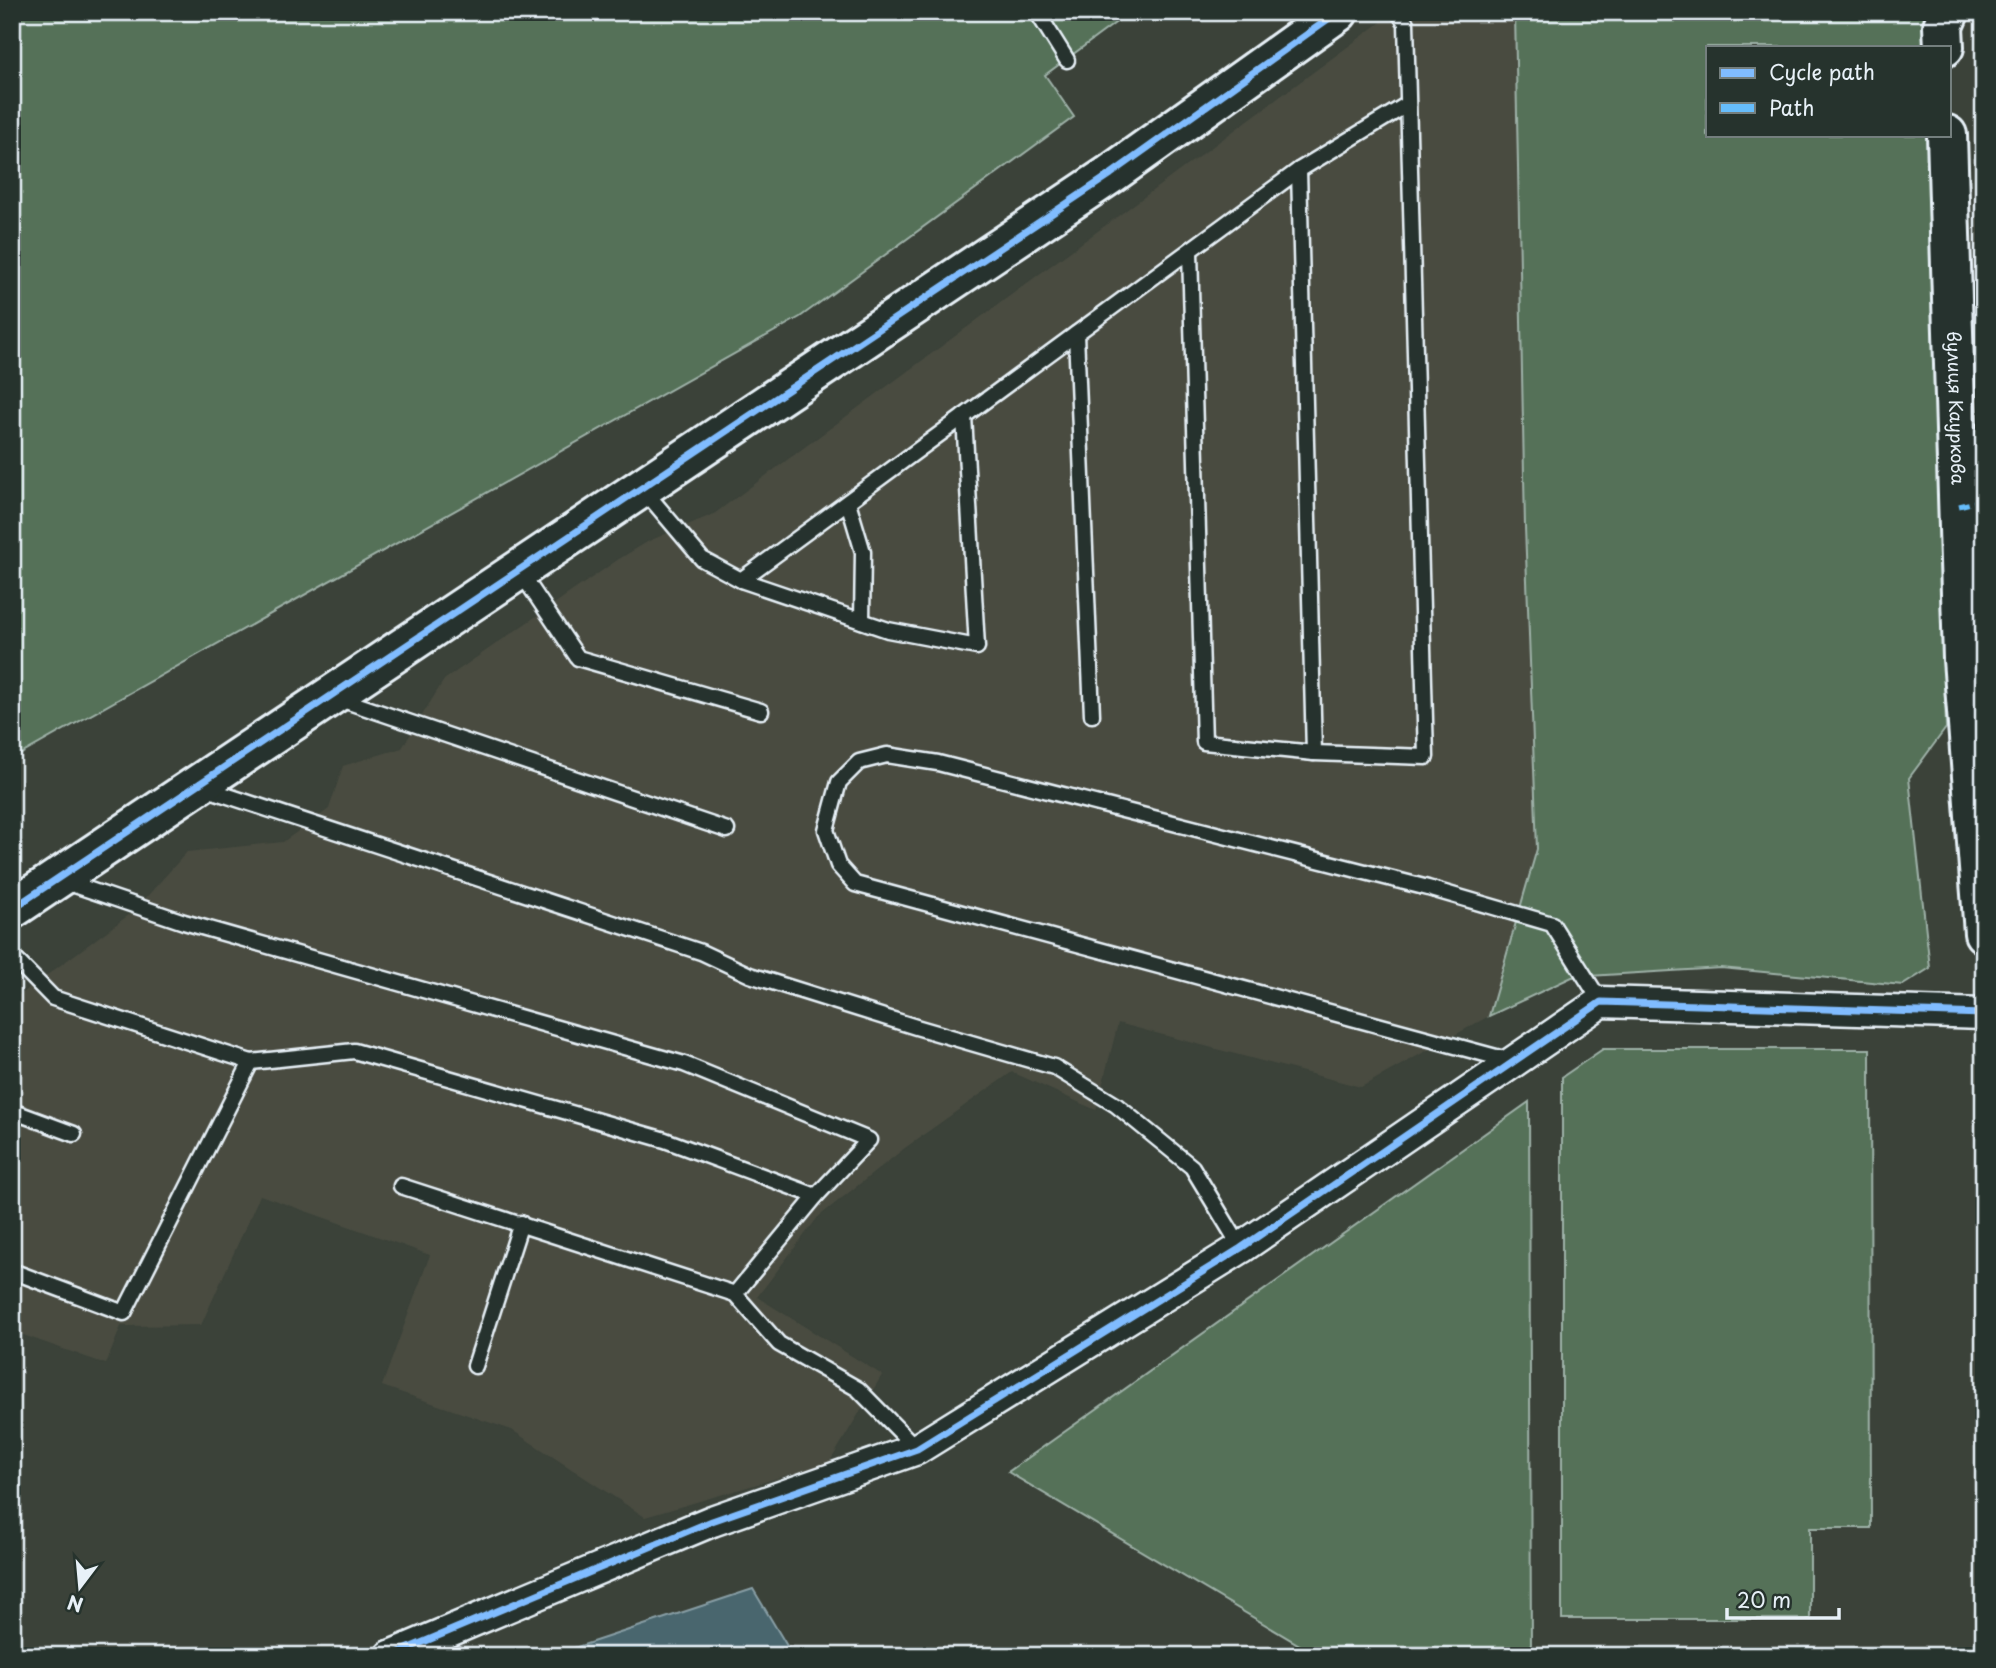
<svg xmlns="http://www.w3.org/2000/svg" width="1996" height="1668" font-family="'Playpen Sans',sans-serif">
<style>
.built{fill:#4a4c41}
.green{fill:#557158;stroke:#9eb1a8;stroke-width:2}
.water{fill:#48666e;stroke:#889ea5;stroke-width:2}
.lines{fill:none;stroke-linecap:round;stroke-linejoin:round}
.lane-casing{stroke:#e8f1f8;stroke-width:19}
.street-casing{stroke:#e8f1f8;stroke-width:35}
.secondary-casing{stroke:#e8f1f8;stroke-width:44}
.lane{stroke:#26332d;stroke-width:14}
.street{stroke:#26332d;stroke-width:30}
.secondary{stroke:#26332d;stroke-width:38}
.quiet{stroke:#66bdfb;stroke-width:5;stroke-dasharray:10 5;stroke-linecap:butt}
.cycleway-casing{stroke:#26332d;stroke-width:11}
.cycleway{stroke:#80bcff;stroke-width:7}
.labels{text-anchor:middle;stroke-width:5;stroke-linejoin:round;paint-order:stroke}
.street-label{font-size:18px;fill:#e8f1f8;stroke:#26332d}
</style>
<rect width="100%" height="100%" fill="#3b4239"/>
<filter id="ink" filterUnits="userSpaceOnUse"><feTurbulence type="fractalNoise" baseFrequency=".0143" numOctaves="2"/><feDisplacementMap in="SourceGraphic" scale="14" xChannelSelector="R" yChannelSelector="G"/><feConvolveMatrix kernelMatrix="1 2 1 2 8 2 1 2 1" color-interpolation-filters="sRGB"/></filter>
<g filter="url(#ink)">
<!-- built -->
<path class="built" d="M1395 12H1515L1525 527 1537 849 1489 1016 1361 1087 1118 1023 1096 1110 1012 1072 906 1147 818 1217 757 1297 882 1375 829 1463 645 1517 512 1430 382 1386 430 1255 260 1195 201 1325 121 1326 106 1364 12 1331V992L20 995 133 912 187 852 283 842 329 809 343 766 402 748 444 680 619 559 649 541 714 514Z"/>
<!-- green -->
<g class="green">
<path d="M12 12H1130L1045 75 1074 117 800 317 12 759Z"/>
<path d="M1515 12H1924L1925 47H1707V135H1928L1946 728 1909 778 1930 968 1903 985 1721 968 1572 977 1489 1016 1537 849 1525 527Z"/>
<path d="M1603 1049H1870L1871 1528H1810V1619H1562V1077Z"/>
<path d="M1529 1102 1531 1656H1318L1008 1472Z"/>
</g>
<!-- water -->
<path class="water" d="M753 1589 793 1656H550Z"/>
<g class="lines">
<!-- lane casing -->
<g class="lane-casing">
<g id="lane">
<path d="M1037 12 1067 60"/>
<path d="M1299 170 1314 753 1426 757 1406 23 1398 12"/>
<path d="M1190 252 1204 742 1314 753"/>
<path d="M1076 334 1092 715"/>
<path d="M642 488 702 559 741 580 1299 170 1408 104"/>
<path d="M848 502 863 552 862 621"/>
<path d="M519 570 578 658 761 711"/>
<path d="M741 580 888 630 977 647 964 416"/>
<path d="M337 698 727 830"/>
<path d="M204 788 701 952 750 975 916 1027 1054 1067 1116 1105 1192 1167 1241 1248"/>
<path d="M63 881 184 922 684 1064 869 1140 816 1196 735 1294"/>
<path d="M12 956 53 998 251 1062 354 1051 665 1140 816 1196"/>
<path d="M1511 1061 855 884 838 865 826 830 839 782 859 762 887 755 938 763 1428 888 1552 924 1601 1002"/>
<path d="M12 1111 74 1134"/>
<path d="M401 1186 735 1294 779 1344 858 1389 917 1449"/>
<path d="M12 1271 124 1313 251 1062"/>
<path d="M475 1366 521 1223"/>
</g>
</g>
<!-- street casing -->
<g class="street-casing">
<g id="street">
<path d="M1959 506 1984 500"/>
<path d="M390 1656 712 1521 917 1449 1241 1248 1601 1002 1984 1014"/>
</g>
</g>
<!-- secondary casing -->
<g class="secondary-casing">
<g id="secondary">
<path d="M1944 47 1943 26 1949 12"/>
<path id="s1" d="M1947 135 1963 659 1984 933"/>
<path d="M12 909 1111 174 1338 12"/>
</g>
</g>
<!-- lane -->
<use href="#lane" class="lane"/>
<!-- street -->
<use href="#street" class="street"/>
<!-- secondary -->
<use href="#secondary" class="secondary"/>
<!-- quiet -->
<path class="quiet" d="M1959 506 1984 500"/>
<!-- cycleway casing -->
<g class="cycleway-casing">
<g id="cycleway">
<path d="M12 909 1111 174 1338 12"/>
<path d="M390 1656 712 1521 917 1449 1241 1248 1601 1002 1984 1014"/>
</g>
</g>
<!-- cycleway -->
<use href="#cycleway" class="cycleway"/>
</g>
</g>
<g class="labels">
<!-- street labels -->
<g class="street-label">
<text dy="6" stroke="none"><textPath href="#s1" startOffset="273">вулиця Кауркова</textPath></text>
</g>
</g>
<!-- margin -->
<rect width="1996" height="1668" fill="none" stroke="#26332d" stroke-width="42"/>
<rect x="21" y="21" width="1954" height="1626" fill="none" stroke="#e8f1f8" stroke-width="2.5" filter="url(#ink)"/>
<!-- legend -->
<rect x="1706" y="46" width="245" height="91" fill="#26332d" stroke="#747f7e" stroke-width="2"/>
<rect x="1720" y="68" width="35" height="10" fill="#80bcff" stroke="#747f7e" stroke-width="2"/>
<text x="1769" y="80" font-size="21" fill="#e8f1f8">Cycle path</text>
<rect x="1720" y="103" width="35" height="10" fill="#66bdfb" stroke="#747f7e" stroke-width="2"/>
<text x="1769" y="116" font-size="21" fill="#e8f1f8">Path</text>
<!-- north arrow -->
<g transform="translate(80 1587) rotate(196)" stroke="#26332d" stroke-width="5" paint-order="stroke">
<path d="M0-5L12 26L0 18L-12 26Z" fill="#e8f1f8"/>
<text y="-10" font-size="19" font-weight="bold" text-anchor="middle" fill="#e8f1f8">N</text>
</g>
<!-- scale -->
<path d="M1727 1608v10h112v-10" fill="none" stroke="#e8f1f8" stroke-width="3.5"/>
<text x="1737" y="1608" font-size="21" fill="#e8f1f8" stroke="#26332d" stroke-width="5" paint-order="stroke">20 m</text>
</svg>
